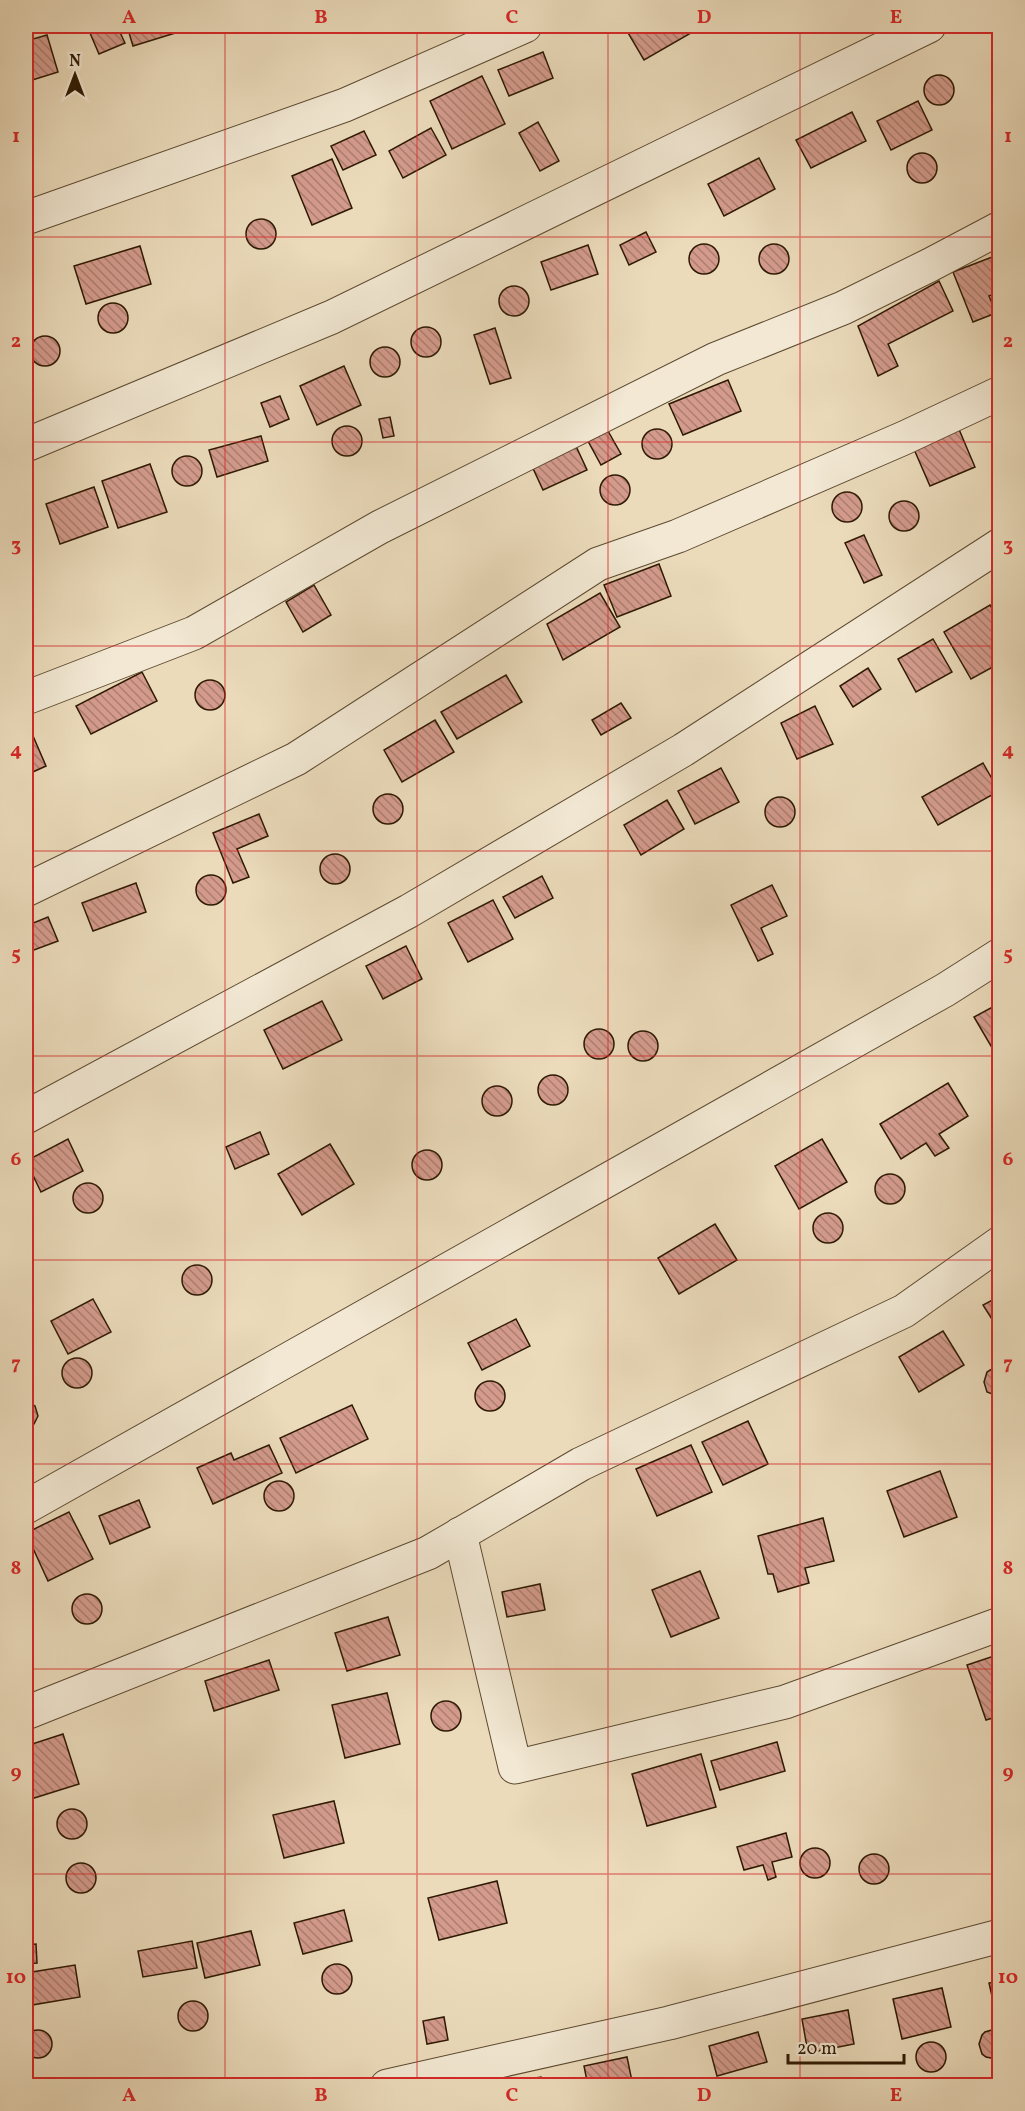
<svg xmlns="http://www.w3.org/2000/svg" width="1025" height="2111" font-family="Vollkorn,serif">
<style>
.building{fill:url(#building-back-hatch);stroke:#2e1903;stroke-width:1.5}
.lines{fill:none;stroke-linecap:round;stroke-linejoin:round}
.street-casing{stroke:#5d4a31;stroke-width:35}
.street{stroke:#f2e8d3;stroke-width:33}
.grid{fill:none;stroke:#d62828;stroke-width:1.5;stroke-opacity:0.55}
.neatline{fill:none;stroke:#d62828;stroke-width:2}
.grid-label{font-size:20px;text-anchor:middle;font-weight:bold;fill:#d62828}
</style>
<defs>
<pattern id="building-back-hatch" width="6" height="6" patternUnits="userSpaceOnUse" patternTransform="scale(1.5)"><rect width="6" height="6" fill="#d49b8d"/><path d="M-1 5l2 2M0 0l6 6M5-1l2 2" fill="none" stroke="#ac7e71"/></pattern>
</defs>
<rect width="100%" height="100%" fill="#ebdbbb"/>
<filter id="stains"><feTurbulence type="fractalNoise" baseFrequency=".00333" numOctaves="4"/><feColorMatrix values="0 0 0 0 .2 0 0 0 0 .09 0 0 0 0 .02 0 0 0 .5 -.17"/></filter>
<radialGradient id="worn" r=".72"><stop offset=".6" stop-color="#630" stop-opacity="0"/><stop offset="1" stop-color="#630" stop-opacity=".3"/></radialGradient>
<!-- building -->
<g class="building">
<path d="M87 26H117L125 43 99 54Z"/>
<path d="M127 26H198L133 46Z"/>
<path d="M624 26H703L644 60Z"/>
<path d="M47 35 58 72 26 82V41Z"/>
<path d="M543 52 553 78 509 96 498 70Z"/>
<circle cx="939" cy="90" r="15"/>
<path d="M482 76 505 124 452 149 430 101Z"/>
<path d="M918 101 932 130 891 150 877 121Z"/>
<path d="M852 112 866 141 811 168 796 140Z"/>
<path d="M538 122 559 161 540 171 519 133Z"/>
<path d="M431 128 446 155 403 178 389 151Z"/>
<path d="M364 131 376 155 343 170 331 146Z"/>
<circle cx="922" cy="168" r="15"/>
<path d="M759 158 775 189 724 216 708 184Z"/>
<path d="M332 159 352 208 312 225 292 176Z"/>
<circle cx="261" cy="234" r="15"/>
<path d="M646 232 656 252 629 265 620 245Z"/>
<circle cx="774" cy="259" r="15"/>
<circle cx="704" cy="259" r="15"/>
<path d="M588 245 598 274 551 290 541 262Z"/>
<path d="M140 246 151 284 86 304 74 266Z"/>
<path d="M1000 254V292L989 296 996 313 973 322 953 272Z"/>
<path d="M939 281 953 311 888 344 898 366 878 376 858 326Z"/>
<circle cx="514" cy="301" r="15"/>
<circle cx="113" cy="318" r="15"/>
<circle cx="426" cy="342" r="15"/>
<path d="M495 328 511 378 490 384 474 335Z"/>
<circle cx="45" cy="351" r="15"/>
<circle cx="385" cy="362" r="15"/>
<path d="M344 366 361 405 317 425 300 386Z"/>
<path d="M728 380 741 411 683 435 669 404Z"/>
<path d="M280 396 289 419 270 427 261 403Z"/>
<path d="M390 417 394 436 383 438 379 419Z"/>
<circle cx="347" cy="441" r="15"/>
<path d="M958 427 975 467 930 486 913 447Z"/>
<circle cx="657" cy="444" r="15"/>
<path d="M608 431 621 454 601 465 588 441Z"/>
<path d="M261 436 268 461 217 477 209 450Z"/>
<path d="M575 444 587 470 543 490 531 464Z"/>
<circle cx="187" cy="471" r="15"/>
<path d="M150 464 167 512 118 528 102 481Z"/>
<circle cx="615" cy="490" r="15"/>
<path d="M94 487 108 527 60 544 46 504Z"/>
<circle cx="847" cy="507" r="15"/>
<circle cx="904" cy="516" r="15"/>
<path d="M864 535 882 575 864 583 845 543Z"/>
<path d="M659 564 671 596 617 617 604 585Z"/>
<path d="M314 585 331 615 303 632 286 602Z"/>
<path d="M600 593 620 627 563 660 547 624Z"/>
<path d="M990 605 1000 621V663L971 679 944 632Z"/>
<path d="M933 639 952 672 916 692 898 659Z"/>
<path d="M868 668 881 689 853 707 840 686Z"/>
<path d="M142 672 157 701 91 734 76 706Z"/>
<path d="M506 675 522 702 457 739 441 712Z"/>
<circle cx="210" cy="695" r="15"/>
<path d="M621 703 631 718 601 735 592 720Z"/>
<path d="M815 706 833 744 797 759 781 723Z"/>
<path d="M435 720 454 752 402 782 384 750Z"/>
<path d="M30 729 46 766 26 775V731Z"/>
<path d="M983 763 999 791 938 825 922 797Z"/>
<path d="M721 768 739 802 695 824 678 791Z"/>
<circle cx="388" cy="809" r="15"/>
<circle cx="780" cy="812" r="15"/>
<path d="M667 800 684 829 641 855 624 825Z"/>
<path d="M259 814 268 836 237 849 249 877 233 883 213 833Z"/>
<circle cx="335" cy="869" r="15"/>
<circle cx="211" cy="890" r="15"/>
<path d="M542 876 553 898 515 918 503 897Z"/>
<path d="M136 883 146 912 93 931 82 903Z"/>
<path d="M772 885 787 916 761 928 773 954 758 961 731 905Z"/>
<path d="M493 900 513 939 468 962 448 923Z"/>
<path d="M48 917 58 941 26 953V926Z"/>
<path d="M406 946 422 979 383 999 366 966Z"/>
<path d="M322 1001 342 1040 283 1069 264 1030Z"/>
<path d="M1000 1003V1058H998L974 1017Z"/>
<circle cx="599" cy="1044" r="15"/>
<circle cx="643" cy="1046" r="15"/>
<circle cx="553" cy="1090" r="15"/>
<path d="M948 1083 968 1116 939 1134 949 1148 935 1156 926 1143 901 1159 880 1124Z"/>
<circle cx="497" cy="1101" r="15"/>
<path d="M260 1132 269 1154 235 1169 226 1147Z"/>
<path d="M68 1139 83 1171 41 1192 26 1161Z"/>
<path d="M822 1139 847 1182 799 1209 775 1166Z"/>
<path d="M330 1144 354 1184 302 1215 278 1174Z"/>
<circle cx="427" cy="1165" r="15"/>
<circle cx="890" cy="1189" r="15"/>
<circle cx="88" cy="1198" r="15"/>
<circle cx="828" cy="1228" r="15"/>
<path d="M715 1224 737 1260 679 1294 658 1258Z"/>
<circle cx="197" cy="1280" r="15"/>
<path d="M1000 1296V1332L983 1305Z"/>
<path d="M93 1299 111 1332 68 1354 51 1321Z"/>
<path d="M516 1319 530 1346 482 1370 468 1343Z"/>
<path d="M943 1331 964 1365 919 1392 899 1357Z"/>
<circle cx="77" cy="1373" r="15"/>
<path d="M995 1367H1000V1397L987 1392 984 1382 987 1372Z"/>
<circle cx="490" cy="1396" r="15"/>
<path d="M26 1400 35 1406 38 1416 34 1424 26 1429Z"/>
<path d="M352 1405 368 1439 296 1473 280 1438Z"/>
<path d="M748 1421 768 1464 723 1485 702 1442Z"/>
<path d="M269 1445 282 1473 213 1504 197 1468 231 1453 234 1460Z"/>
<path d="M691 1445 712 1492 657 1516 636 1469Z"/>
<path d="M940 1471 957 1517 904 1537 887 1491Z"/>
<circle cx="279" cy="1496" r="15"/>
<path d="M139 1500 150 1527 110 1544 99 1516Z"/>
<path d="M69 1512 93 1559 48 1581 26 1533Z"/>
<path d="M823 1518 834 1561 805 1568 809 1583 778 1592 773 1574H768L758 1536Z"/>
<path d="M700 1571 719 1618 671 1637 652 1590Z"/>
<path d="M540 1584 545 1610 507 1617 502 1592Z"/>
<circle cx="87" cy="1609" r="15"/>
<path d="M388 1617 400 1655 347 1671 335 1633Z"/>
<path d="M1000 1654V1716L986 1720 967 1665Z"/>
<path d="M269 1660 279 1690 214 1711 205 1681Z"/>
<path d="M387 1693 400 1744 345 1758 332 1705Z"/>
<circle cx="446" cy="1716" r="15"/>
<path d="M63 1734 79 1784 31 1799 26 1783V1746Z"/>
<path d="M777 1742 785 1771 720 1790 711 1761Z"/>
<path d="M701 1754 716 1807 647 1826 632 1774Z"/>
<path d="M334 1801 344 1843 284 1858 273 1815Z"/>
<circle cx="72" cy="1824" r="15"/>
<path d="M786 1833 792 1857 772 1862 776 1877 768 1880 763 1865 744 1870 737 1847Z"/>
<circle cx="815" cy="1863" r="15"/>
<circle cx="874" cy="1869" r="15"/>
<circle cx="81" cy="1878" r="15"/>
<path d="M497 1881 507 1923 439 1940 428 1898Z"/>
<path d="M344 1910 352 1941 303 1954 294 1923Z"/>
<path d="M251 1931 260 1965 205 1978 197 1943Z"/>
<path d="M192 1941 197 1968 143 1977 138 1951Z"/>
<path d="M36 1944 37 1963 26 1964V1945Z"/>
<circle cx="337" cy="1979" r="15"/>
<path d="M75 1965 80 1997 26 2006V1973Z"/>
<path d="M1000 1981V2018H997L989 1983Z"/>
<path d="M942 1988 951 2027 902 2039 893 1999Z"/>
<circle cx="193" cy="2016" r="15"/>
<path d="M848 2010 854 2044 808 2053 802 2019Z"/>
<path d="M444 2017 448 2040 427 2044 423 2021Z"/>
<path d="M995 2029 1000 2031V2058L996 2059 986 2057 982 2054 979 2044 982 2035 985 2032Z"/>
<circle cx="38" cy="2044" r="14"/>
<path d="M758 2032 767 2062 717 2076 709 2046Z"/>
<circle cx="931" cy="2057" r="15"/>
<path d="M627 2057 633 2086H588L584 2066Z"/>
<path d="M541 2077 542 2086 490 2085Z"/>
</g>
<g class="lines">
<!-- street casing -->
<g class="street-casing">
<g id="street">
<path d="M26 218 345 105 525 26"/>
<path d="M26 445 332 317 929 26"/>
<path d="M26 698 194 633 380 527 716 359 843 308 930 265 1000 228"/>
<path d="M26 890 296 759 598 564 678 536 904 438 1000 393"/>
<path d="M26 1117 409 911 683 750 1000 545"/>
<path d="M26 1507 945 990 1000 955"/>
<path d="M460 1534 515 1767 785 1702 1000 1624"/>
<path d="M26 1713 428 1553 581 1464 904 1311 1000 1243"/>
<path d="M387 2086 669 2023 1000 1936"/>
</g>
</g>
<!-- street -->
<use href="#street" class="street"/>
</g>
<!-- grid -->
<path class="grid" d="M225 26V2086M417 26V2086M608 26V2086M800 26V2086M26 237H1000M26 442H1000M26 646H1000M26 851H1000M26 1056H1000M26 1260H1000M26 1464H1000M26 1669H1000M26 1874H1000"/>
<!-- margin -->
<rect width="1025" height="2111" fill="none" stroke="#ebdbbb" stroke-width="66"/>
<!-- north arrow -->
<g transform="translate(75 75)" stroke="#f2e8d3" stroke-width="4.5" paint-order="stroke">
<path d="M0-4.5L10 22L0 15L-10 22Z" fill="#2e1903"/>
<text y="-9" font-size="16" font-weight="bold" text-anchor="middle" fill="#2e1903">N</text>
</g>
<!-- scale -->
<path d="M788 2054v9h116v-9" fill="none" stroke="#2e1903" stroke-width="3"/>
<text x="797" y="2054" font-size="18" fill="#2e1903" stroke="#f2e8d3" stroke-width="4.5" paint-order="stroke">20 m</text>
<rect x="33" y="33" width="959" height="2045" class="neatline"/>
<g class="grid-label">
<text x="129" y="23">A</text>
<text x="321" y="23">B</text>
<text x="512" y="23">C</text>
<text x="704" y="23">D</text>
<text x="896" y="23">E</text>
<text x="16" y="142">1</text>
<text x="1008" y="142">1</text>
<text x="16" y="347">2</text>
<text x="1008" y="347">2</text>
<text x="16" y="551">3</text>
<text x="1008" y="551">3</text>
<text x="16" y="756">4</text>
<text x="1008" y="756">4</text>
<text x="16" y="960">5</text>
<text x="1008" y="960">5</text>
<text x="16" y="1165">6</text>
<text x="1008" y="1165">6</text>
<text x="16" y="1369">7</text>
<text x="1008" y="1369">7</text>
<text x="16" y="1574">8</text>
<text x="1008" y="1574">8</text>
<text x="16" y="1778">9</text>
<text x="1008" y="1778">9</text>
<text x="16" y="1983">10</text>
<text x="1008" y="1983">10</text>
<text x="129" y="2101">A</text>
<text x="321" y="2101">B</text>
<text x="512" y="2101">C</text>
<text x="704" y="2101">D</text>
<text x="896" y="2101">E</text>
</g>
<rect width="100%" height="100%" filter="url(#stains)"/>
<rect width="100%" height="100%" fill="url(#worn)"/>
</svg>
